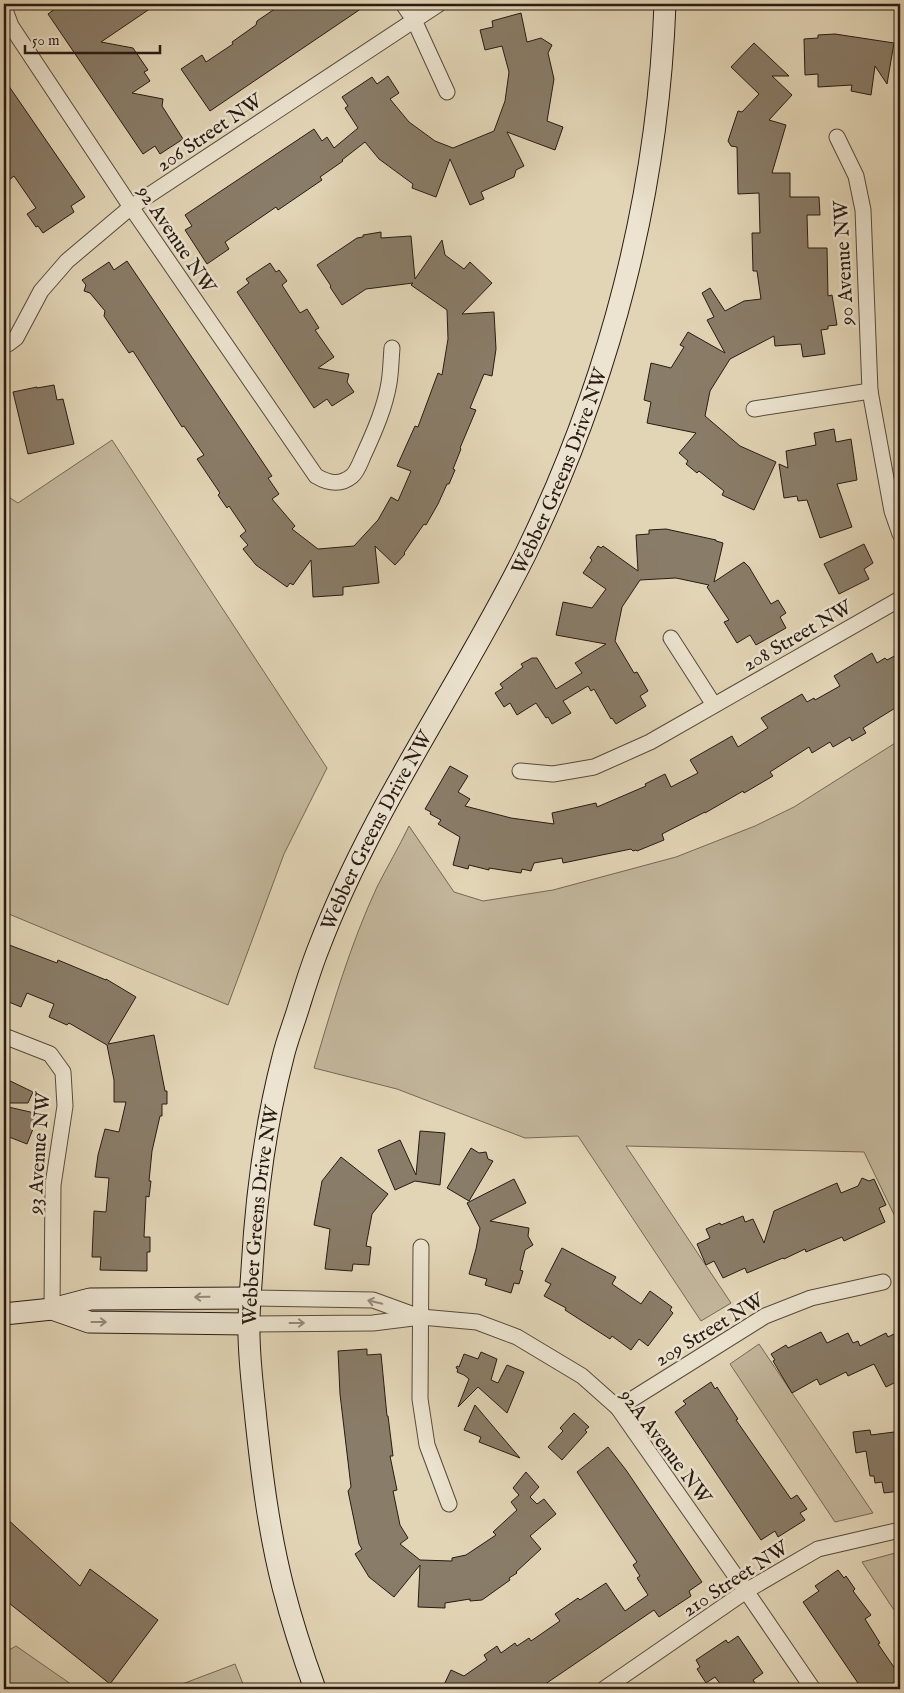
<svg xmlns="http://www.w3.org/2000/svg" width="904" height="1693" font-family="'IM FELL English',serif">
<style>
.green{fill:#c2b59a;stroke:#756856}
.building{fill:#897c68;stroke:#281b13}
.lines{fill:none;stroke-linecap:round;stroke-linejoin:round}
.street-casing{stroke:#564a3c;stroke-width:17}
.secondary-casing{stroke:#281b13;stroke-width:23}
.street{stroke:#ece4d0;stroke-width:15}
.secondary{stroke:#ece4d0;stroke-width:21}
.oneway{stroke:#948a7b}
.labels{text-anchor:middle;stroke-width:5;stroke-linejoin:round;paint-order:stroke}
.street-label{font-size:20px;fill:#281b13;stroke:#ece4d0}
</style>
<rect width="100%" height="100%" fill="#e2d5b6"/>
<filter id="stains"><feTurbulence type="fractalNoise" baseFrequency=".004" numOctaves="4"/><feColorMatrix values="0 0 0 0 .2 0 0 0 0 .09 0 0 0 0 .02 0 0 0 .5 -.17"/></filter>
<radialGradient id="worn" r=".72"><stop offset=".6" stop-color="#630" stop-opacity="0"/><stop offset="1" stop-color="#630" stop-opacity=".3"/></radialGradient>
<!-- green -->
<g class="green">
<path d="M112 440 327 768 284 854 228 1005 4 912V494L18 503Z"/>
<path d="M900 740V1227L864 1152 626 1146 731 1303 701 1321 578 1136 525 1138 397 1089 314 1068C332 1007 350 945 377 887 387 867 399 847 409 826L454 892 483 901 553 890 676 857 755 826 794 807Z"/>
<path d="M759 1344 873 1513 835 1522 730 1364Z"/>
<path d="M899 1552 900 1553V1619L862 1562Z"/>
<path d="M16 1646 78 1689H4V1653Z"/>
<path d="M235 1664 245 1689H169Z"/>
</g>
<!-- building -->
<g class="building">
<path d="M62 4H157L101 42 133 48 148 70 144 72 150 81 132 93 163 99 162 106 183 139 160 154 155 146 143 154 48 14Z"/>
<path d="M282 4H368L210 111 181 69 202 55 206 62 233 44 232 42 256 25 257 21Z"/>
<path d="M521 13 527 42 541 38 552 45 548 53 554 79 547 121 563 127 555 150 507 132 524 166 516 170 514 177 481 192 484 199 470 205 450 159 436 197 412 188 413 184 379 159 365 142 342 160 343 161 320 177 322 180 278 210 276 207 225 242 229 249 207 264 185 230 192 226 185 215 314 129 322 141 327 137 334 148 358 128 345 108 348 106 342 97 372 77 377 84 388 76 399 93 390 99 409 122 435 141 453 148 494 131 505 101 509 72 502 46 485 50 480 30 493 27 492 21Z"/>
<path d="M835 34 894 43 887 84 875 66 871 95 851 91 852 85 818 87V74L805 75 804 39 818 38V35Z"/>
<path d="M754 43 789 76H772L792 95 769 120 786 125 772 173H790V197H819L820 215H807L808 248H827L828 296 832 295 837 325 828 326V329L821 330 825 354 803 357 801 344 775 346 774 336 730 359 710 391 705 416 740 446 776 462 754 510 722 495 724 491 699 471 697 473 686 464 688 461 679 453 696 433 647 423 651 402 644 400 651 363 671 368 684 347 680 345 688 332 725 353 707 320 714 317 702 293 710 288 725 311 744 301 761 299 757 271H753L752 233H760L759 193 738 194 737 147 731 146 728 141 738 111 742 112 759 94 731 67Z"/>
<path d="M4 79 85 197 71 206 74 212 43 233 38 226 36 227 27 214 36 208 14 176 9 180 4 172Z"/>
<path d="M381 232V238L411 236 415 279 442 240 445 255 464 269 470 262 492 283 462 314 494 312 496 349 492 376 484 374 470 408 476 410 460 448 461 449 453 469 455 470 449 484H447L438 504 426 525 424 524 404 553 405 554 395 565 375 546 379 583 343 587V595L313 597 311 560 293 585 290 583 287 587 256 565 243 549 248 545 240 536 246 531 229 506 227 508 218 495 220 493 197 459 204 455 184 426 182 427 133 351 129 353 104 316 105 311 90 293 84 291 86 285 82 280 109 262 114 270 127 261 272 476 268 478 279 494 272 499 295 526 292 529 318 549 354 546 378 520 391 497 398 501 411 471 397 466 415 426 418 427 438 373 442 375 448 339 447 310 411 285 413 283 366 289 342 305 330 287 331 286 317 265 357 238 363 237V235Z"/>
<path d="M270 263 276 272 279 270 287 281 282 285 300 313 307 309 319 328 315 330 334 357 318 368 349 374 347 382 354 392 332 406 327 399 314 408 237 292 249 283 246 279Z"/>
<path d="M54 385 57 400 63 399 74 444 28 454 13 392 37 387V388Z"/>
<path d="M834 429 836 442 851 439 857 480 837 484 852 527 820 538 807 500 798 501 797 496 784 498 779 464 788 468 786 451 816 445 814 433Z"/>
<path d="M666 529 716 540V541L723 543 714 582 744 562 749 567 771 604 778 600 786 613 780 617 786 628 756 645 750 635 737 643 724 622 729 620 707 587 709 585 676 578 640 580 622 607 615 641 634 673 637 672 648 691 640 696 646 706 616 724 612 718 611 719 594 689 591 691 588 686 563 701 571 713 552 724 548 717 546 718 536 703 517 715 510 703 504 707 495 693 503 688 500 684 523 667 521 664 532 658H537L556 689 582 673 575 663 606 644 556 635 563 602 592 608 606 589 583 573 592 560 590 558 598 546 601 548 603 546 638 571 636 535 649 534V530Z"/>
<path d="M864 544 873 563 864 569 869 579 839 594 824 564Z"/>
<path d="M872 653 877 663 885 658 887 660 900 653V705L863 728 866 733 852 741 850 737 833 747 830 742 812 753 809 747 770 772 773 776 744 793 743 791 705 813V812L662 834 664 840 637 851 636 850 633 851 631 849 563 863 562 858 534 863 531 871 522 869 521 873 489 868V870L469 865 468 869 453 865 460 837 438 824 441 820 430 814 431 812 425 809 450 766 468 776 458 792 470 799 465 806 511 818 554 824 552 813 596 803 597 807 646 786 645 784 665 774 671 787 698 773 690 760 732 736 738 747 768 728 761 718 802 694 807 702 814 698 815 700 840 686 834 676Z"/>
<path d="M4 943 57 963 58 960 106 980V979L136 997 108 1044 154 1035 165 1091H167V1104H162V1116H160L152 1151 149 1181H151L149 1197 146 1196 144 1237H150V1252H147V1271L100 1270 101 1257H92L94 1211 106 1212 109 1178 95 1177 98 1155 105 1129 119 1132 126 1102H114V1080L107 1045 69 1023 67 1025 49 1017 54 1004 27 993 21 1007 4 1000Z"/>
<path d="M4 1078 33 1092 28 1103H4Z"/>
<path d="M4 1106 39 1114 27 1144 4 1135Z"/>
<path d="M420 1131 445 1133 440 1185 415 1181 395 1190 378 1150 400 1140 416 1175Z"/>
<path d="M471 1148 479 1153 486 1152 488 1159 493 1161 469 1201 447 1188Z"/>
<path d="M341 1157 388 1194 372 1214 366 1246 371 1247 369 1265 353 1264 352 1271 325 1269 330 1229 314 1225 322 1181Z"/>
<path d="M862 1178 869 1181 874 1179 886 1205 879 1208 885 1222 844 1241 842 1237 806 1252 805 1249 784 1259 783 1258 747 1273 745 1268 723 1278 714 1261 706 1265 697 1244 710 1238 706 1229 720 1223 721 1225 743 1216 745 1222 753 1219 764 1243 774 1211 837 1183 841 1193 858 1186Z"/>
<path d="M514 1179 526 1203 490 1221 529 1228 528 1236 533 1245 525 1250 520 1270 523 1271 519 1284 514 1283 511 1293 485 1285 487 1279 469 1274 476 1249 480 1228 467 1203Z"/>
<path d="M562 1248 616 1277 612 1284 641 1304 650 1291 672 1307 670 1310 673 1313 648 1346 639 1339 631 1350 612 1336 610 1339 565 1310 566 1308 544 1296 551 1284 545 1281Z"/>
<path d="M900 1331V1380L886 1387 874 1364 848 1376 846 1372 820 1385 817 1379 792 1393 773 1361 775 1360 771 1354 786 1345 788 1348 821 1332 827 1343 848 1333 853 1343 858 1341 860 1346 886 1333 888 1337Z"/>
<path d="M367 1349V1355L381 1354 387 1416H388L393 1456H390L397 1490 393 1491 400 1525 408 1538 400 1544 420 1560 452 1561V1558L466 1555 496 1535 493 1532 517 1510 511 1502 519 1495 513 1488 526 1472 539 1487 530 1497 537 1504 544 1499 556 1514 530 1536 541 1549 516 1572 517 1573 509 1578 510 1580 482 1600 470 1601V1599L445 1603V1608L418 1607 420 1565 394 1597 369 1577 355 1554 362 1549 359 1544 348 1491 351 1487 340 1394 338 1351Z"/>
<path d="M481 1352 497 1359 491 1380 498 1383 507 1365 524 1372 507 1413 478 1387 458 1407 469 1379 464 1375 457 1372 458 1369 456 1368 457 1366 459 1367 464 1354 478 1359Z"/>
<path d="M711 1382 715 1389 717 1387 726 1401 738 1419 736 1420 791 1499 797 1495 807 1509 800 1513 805 1520 778 1537 775 1531 761 1540 675 1412 686 1404 683 1401Z"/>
<path d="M475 1405 497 1431 520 1458 479 1442 481 1437 464 1430Z"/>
<path d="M574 1413 589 1427 585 1430 587 1432 562 1460 548 1447 563 1431 560 1428Z"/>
<path d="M870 1430 871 1435 894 1432 900 1491 884 1493 882 1482 875 1483 874 1476H870L866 1451 856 1453 853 1432Z"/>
<path d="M608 1447 626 1470 702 1582 689 1591 691 1596 659 1617 654 1610 538 1689H442L451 1670 464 1676 487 1660 484 1655 497 1646 501 1653 515 1643 517 1646 529 1638 531 1641 560 1621 555 1614 578 1598 580 1600 606 1583 625 1611 648 1595 637 1578 640 1576 633 1565 637 1562 577 1472Z"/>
<path d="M4 1516 80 1586 90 1569 158 1620 110 1684 4 1599Z"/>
<path d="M838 1570 844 1578 846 1576 855 1589 853 1591 871 1615 865 1619 880 1643 878 1644 900 1676V1689H862L803 1602 819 1591 815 1586Z"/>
<path d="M738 1636 763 1673 753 1680 759 1689H724L715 1677 706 1683 697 1669 700 1667 696 1660 726 1640 728 1643Z"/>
</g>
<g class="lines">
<!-- street casing -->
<g class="street-casing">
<g id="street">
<path d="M4 4 5 10 11 26 131 207 316 476C328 483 340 486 352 476 358 471 361 460 365 452 375 430 385 407 389 383 391 371 391 359 392 348"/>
<path d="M403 4 414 20 447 92"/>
<path d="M837 137 856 176 863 210 870 391 892 511 900 534"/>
<path d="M4 344H8L16 338 41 291 67 261 131 207 439 4"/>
<path d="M754 409 870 391"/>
<path d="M671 638 714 705"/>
<path d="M520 771 553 774 594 767 650 742 900 599"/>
<path d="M4 1036 50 1054 63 1072 65 1106 53 1185 52 1309"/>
<path d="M421 1247 420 1399 427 1445 449 1504"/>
<path d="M250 1298 373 1300 417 1316"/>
<path d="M248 1324 373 1323 421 1317 477 1322 517 1337 582 1376 618 1408 746 1591 813 1689"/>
<path d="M618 1408 765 1316 811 1298 883 1282"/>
<path d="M604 1689 746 1591 818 1549 900 1530"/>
</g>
</g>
<!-- secondary casing -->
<g class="secondary-casing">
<g id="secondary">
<path d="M52 1309 89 1322 248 1324"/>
<path d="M4 1314 52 1309 90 1299 250 1298"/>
<path id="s1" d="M315 1689C303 1656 292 1622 283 1587 269 1532 262 1476 256 1420 253 1388 248 1355 249 1322 249 1305 251 1287 252 1269 256 1198 265 1126 283 1057 287 1040 294 1023 299 1006 305 987 311 967 319 947 372 808 460 686 526 553 610 381 658 194 665 4"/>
</g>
</g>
<!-- street -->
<use href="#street" class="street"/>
<!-- secondary -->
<use href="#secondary" class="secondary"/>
</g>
<!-- one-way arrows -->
<defs><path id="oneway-shaft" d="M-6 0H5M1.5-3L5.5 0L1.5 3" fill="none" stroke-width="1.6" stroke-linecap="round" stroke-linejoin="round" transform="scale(1.25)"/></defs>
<g class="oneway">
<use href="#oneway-shaft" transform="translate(202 1297) rotate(179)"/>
<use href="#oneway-shaft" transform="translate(375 1302) rotate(-167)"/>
<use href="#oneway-shaft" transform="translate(99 1322)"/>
<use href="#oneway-shaft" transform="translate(297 1323)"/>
</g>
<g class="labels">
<!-- street labels -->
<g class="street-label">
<text transform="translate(209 132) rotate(-34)" y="7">206 Street NW</text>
<text transform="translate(177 239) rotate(56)" y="7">92 Avenue NW</text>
<text transform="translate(843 263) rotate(-93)" y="7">90 Avenue NW</text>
<text dy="7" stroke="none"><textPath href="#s1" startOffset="1292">Webber Greens Drive NW</textPath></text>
<text transform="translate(797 635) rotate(-30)" y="7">208 Street NW</text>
<text dy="7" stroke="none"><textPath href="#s1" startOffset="888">Webber Greens Drive NW</textPath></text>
<text transform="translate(38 1153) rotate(-86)" y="7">93 Avenue NW</text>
<text dy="7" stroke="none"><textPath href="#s1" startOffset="482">Webber Greens Drive NW</textPath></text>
<text transform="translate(709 1329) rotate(-31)" y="7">209 Street NW</text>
<text transform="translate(666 1446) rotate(53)" y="7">92A Avenue NW</text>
<text transform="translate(735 1578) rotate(-33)" y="7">210 Street NW</text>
</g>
</g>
<!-- margin -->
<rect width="904" height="1693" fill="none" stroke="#e2d5b6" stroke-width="20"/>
<rect x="5" y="5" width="894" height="1683" fill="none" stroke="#281b13" stroke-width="2.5"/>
<rect x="10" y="10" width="884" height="1673" fill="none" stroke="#281b13"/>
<!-- scale -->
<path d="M25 45v8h135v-8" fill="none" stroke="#281b13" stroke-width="2.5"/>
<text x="32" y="45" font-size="15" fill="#281b13" stroke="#ece4d0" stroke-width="4" paint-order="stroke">50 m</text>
<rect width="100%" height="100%" filter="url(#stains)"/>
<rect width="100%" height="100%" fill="url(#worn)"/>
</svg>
